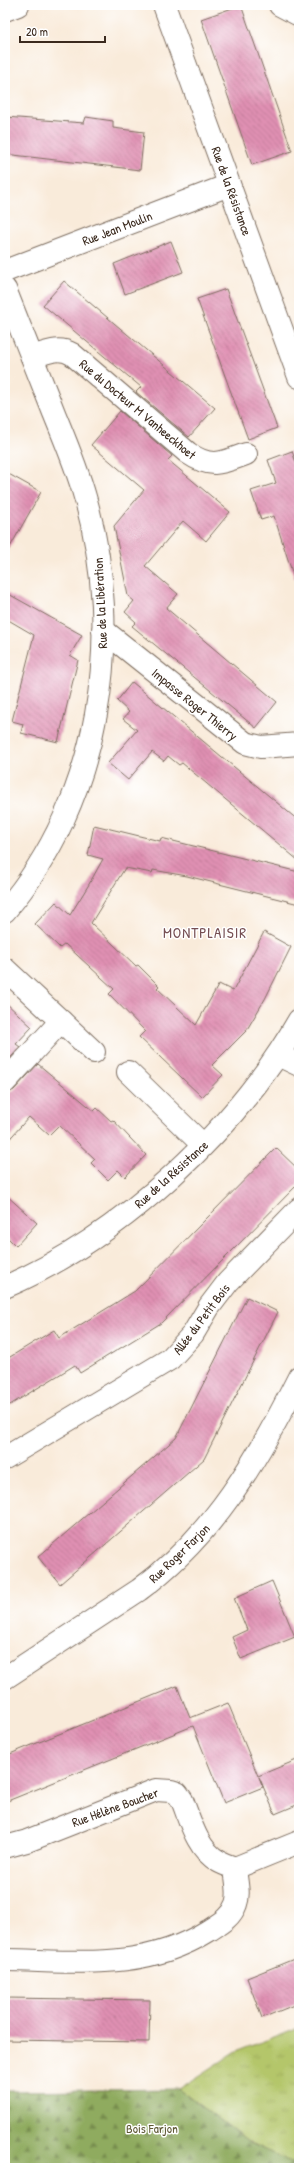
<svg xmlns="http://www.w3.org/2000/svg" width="304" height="2173" font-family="'Patrick Hand',sans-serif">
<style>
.grass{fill:url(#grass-tufts);stroke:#787844}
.forest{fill:url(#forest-firs);stroke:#656a3e}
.building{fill:url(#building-back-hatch)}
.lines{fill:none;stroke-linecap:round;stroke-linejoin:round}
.minor-casing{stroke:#7e6e60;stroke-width:24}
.major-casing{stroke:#7e6e60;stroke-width:24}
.minor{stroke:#fff;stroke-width:22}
.major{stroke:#fff;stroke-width:22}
.labels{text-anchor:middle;stroke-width:3;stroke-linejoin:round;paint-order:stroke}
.street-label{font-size:13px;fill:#3b2a1e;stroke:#fff}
.park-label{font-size:13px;fill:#5f5935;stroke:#fff}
.quarter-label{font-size:15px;letter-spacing:1px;fill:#754e52;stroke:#fff}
</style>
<defs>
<pattern id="grass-tufts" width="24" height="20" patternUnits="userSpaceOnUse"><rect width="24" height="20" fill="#b4c66a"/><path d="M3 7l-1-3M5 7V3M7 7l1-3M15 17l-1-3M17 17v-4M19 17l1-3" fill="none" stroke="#9caa5b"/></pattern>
<pattern id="forest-firs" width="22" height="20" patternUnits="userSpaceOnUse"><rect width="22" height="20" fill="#8fab5e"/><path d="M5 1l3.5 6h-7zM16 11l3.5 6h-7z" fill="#768b4d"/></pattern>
<pattern id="building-back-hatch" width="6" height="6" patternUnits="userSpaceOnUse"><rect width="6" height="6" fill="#e090b3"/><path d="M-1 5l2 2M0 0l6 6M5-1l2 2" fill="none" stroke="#b77691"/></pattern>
</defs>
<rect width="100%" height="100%" fill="#fff"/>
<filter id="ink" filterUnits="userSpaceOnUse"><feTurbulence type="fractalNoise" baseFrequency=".025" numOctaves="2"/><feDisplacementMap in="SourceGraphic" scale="8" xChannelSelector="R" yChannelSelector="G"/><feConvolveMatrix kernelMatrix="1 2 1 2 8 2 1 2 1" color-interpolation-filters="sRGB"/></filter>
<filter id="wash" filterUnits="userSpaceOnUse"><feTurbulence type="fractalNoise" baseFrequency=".012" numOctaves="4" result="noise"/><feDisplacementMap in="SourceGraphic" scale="16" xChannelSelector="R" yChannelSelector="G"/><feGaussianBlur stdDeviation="0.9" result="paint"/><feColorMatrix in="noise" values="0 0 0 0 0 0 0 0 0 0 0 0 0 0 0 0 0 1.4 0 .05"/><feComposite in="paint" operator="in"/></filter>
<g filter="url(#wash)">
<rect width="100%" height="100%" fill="#f9ebda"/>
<!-- grass -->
<path class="grass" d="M299 2027V2166L252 2144 179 2089 234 2053Z"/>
<!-- forest -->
<path class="forest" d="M179 2089 252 2144 299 2166V2168H5V2091Z"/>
<g id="blocks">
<!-- building -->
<g class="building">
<path d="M241 5 292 151 252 165 201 19Z"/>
<path d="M5 117 84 123 86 117 113 121V128L144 132 140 170 5 154Z"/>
<path d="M171 241 183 272 125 294 114 264Z"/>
<path d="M64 281 215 408 189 437 136 392 141 387 43 305Z"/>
<path d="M226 289 277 428 248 439 197 299Z"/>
<path d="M120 411 172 456 168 460 230 512 206 541 183 521 145 566 178 594 166 608 277 702 256 728 132 626 136 622 125 612 134 601 128 596 114 526 144 490 91 445Z"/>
<path d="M292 451 299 471V577L294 578 274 516 261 520 251 491 276 483 268 460Z"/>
<path d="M5 472 41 492 5 556Z"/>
<path d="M5 592 82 635 70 655 78 660 58 742 21 733 23 724 12 721 34 635 5 618Z"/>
<path d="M132 682 299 821V861L182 763 179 765 168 756 164 761 152 752 128 780 108 763 137 730 123 719 129 712 117 701Z"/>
<path d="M94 825 160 841 161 838 299 872V904L187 876 153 870 152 873 125 868 91 923 136 966 138 965 159 986 157 988 196 1025 219 984 233 991 264 932 291 947 265 999 246 1031 212 1065 223 1075 202 1097 139 1037 145 1031 109 994 114 989 65 944 60 948 35 924 56 902 70 915 88 886 103 859 88 855Z"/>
<path d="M5 1002 32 1027 16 1044 20 1047 5 1064Z"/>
<path d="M38 1064 94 1111 97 1108 111 1121 113 1120 146 1155 125 1177 118 1170 108 1180 91 1163 95 1159 59 1125 49 1135 29 1117 5 1144V1094L14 1090Z"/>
<path d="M276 1148 299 1170V1183L161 1323 80 1373 75 1365 5 1408V1360L54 1330 59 1338 135 1291Z"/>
<path d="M5 1194 37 1223 16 1246 5 1235Z"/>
<path d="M247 1297 278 1312 204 1459 60 1584 38 1557 176 1438Z"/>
<path d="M272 1581 295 1637 241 1659 232 1637 247 1630 234 1598Z"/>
<path d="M177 1686 190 1718 228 1703 258 1776 299 1759V1804L275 1814 259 1777 263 1787 224 1803 193 1726 5 1802V1756Z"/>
<path d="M299 1957V2003L262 2018 247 1978Z"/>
<path d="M5 1998 150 2000 149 2042 5 2040Z"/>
</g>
</g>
</g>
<g filter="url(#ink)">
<use href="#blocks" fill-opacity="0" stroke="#7e6e60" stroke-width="1"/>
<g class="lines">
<!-- minor casing -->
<g class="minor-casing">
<g id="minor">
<path d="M164 5 299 377"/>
<path d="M280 5 299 15"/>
<path d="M5 271 229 185"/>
<path d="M5 289C21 330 37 371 54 413 65 440 77 468 85 497 125 635 101 800 5 911"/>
<path d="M32 357C46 353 58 346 72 354L188 453C211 469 222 463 246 454"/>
<path d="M103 630 245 743 261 747 299 744"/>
<path d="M5 969 61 1021"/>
<path d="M278 1055 299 1065"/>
<path d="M128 1072 203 1145"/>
<path d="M5 1082 61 1021 94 1052"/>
<path d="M5 1287C121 1237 237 1129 299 1020"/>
<path d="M5 1458 170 1359 193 1334 209 1307 228 1282 299 1209"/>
<path d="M5 1678 139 1590C214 1535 258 1459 299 1377"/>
<path d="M5 1847 27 1841 156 1790 171 1791 177 1793 182 1800C190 1820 197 1849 218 1861 223 1864 229 1866 235 1868"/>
<path d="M235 1868 299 1842"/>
<path d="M5 1960C77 1961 144 1971 208 1931 219 1924 231 1918 236 1904 240 1894 236 1880 235 1868"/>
</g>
</g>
<!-- major casing -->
<g class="major-casing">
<path id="major" d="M5 10 18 5"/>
</g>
<!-- minor -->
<use href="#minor" class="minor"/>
<!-- major -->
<use href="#major" class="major"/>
</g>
</g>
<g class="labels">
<!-- street labels -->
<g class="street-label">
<text transform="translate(232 191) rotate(70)" y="5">Rue de la Résistance</text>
<text transform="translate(117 228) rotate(-21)" y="5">Rue Jean Moulin</text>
<text transform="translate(138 409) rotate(40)" y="5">Rue du Docteur M Vanheeckhoet</text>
<text transform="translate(100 603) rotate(-93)" y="5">Rue de la Libération</text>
<text transform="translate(195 704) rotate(39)" y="5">Impasse Roger Thierry</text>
<text transform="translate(171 1174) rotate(-42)" y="5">Rue de la Résistance</text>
<text transform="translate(201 1319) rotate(-53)" y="5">Allée du Petit Bois</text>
<text transform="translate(179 1553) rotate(-44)" y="5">Rue Roger Farjon</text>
<text transform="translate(115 1807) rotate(-20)" y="5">Rue Hélène Boucher</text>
</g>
<!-- park labels -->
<g class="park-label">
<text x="152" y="2133">Bois Farjon</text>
</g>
<!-- quarter labels -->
<g class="quarter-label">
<text x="205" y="938">MONTPLAISIR</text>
</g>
</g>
<!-- margin -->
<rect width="304" height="2173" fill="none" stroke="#fff" stroke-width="20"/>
<!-- scale -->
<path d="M20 36v6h85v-6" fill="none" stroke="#3b2a1e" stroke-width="2"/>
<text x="26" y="36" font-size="12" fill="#3b2a1e" stroke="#ffffff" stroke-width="3" paint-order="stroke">20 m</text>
</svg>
